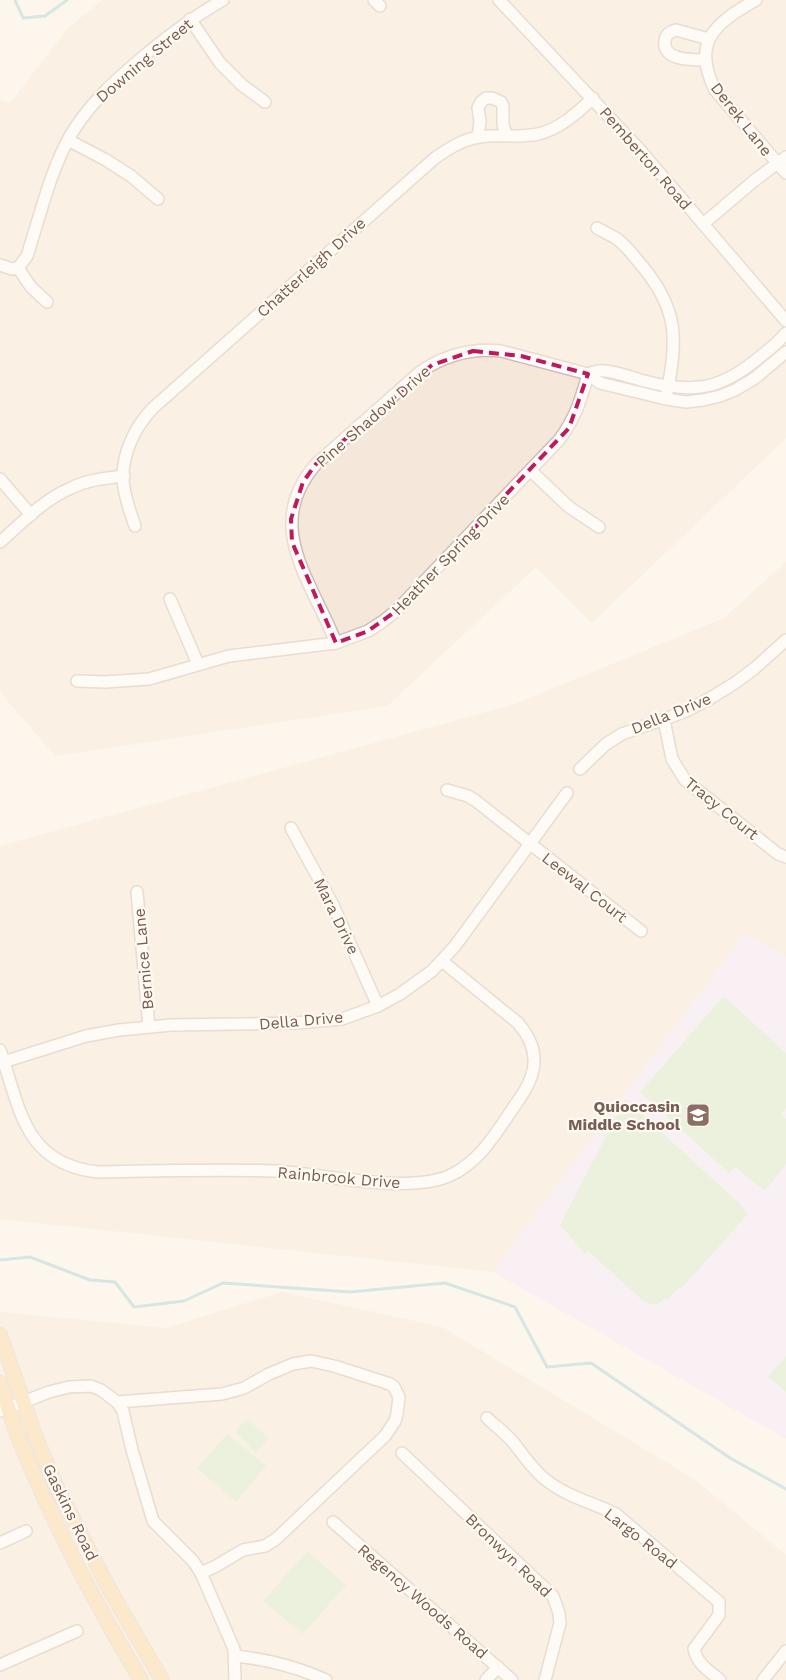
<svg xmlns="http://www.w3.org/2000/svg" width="786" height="1680" font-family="'Work Sans',sans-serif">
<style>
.residential{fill:#f5e8da}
.education{fill:#f3e8fa}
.green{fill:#d8ecc9}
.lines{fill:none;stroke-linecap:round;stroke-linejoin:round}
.stream{stroke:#a5d3da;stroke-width:3}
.minor-casing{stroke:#d1beb0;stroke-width:14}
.major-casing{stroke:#dad1cd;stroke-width:16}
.minor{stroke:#fff;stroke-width:11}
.major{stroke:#fbd9a5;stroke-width:14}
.marked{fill:none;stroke:#c2185b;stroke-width:4;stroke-dasharray:10 6;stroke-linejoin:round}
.labels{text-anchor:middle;stroke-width:4.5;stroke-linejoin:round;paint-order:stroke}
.street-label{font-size:16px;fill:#7a5c4d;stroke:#fffaf3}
.education-label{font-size:16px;font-weight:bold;fill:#785e54;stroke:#fffaf3;text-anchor:end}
</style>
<rect width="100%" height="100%" fill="#fdf6ec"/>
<!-- residential -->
<g class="residential">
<path d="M103 0H786V438L592 623 536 567 387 706 55 756 0 692V100L10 103 69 27Z"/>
<path d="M786 562V958L745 933 493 1272 0 1219V846L515 704 724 618Z"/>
<path d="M282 1292 442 1327 694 1479 786 1555V1680H0V1312L166 1328Z"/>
</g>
<!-- education -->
<path class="education" d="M745 933 786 958V1439L493 1272Z"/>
<!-- green -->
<g class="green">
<path d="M726 998 786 1053V1108L781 1115 786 1119V1164L765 1191 735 1167 729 1173 640 1092 721 999Z"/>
<path d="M625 1099 739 1203 748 1214 681 1289 679 1287 668 1300 665 1298C658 1306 653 1306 643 1301L588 1251 585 1254 560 1225Z"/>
<path d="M786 1356V1392L768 1377Z"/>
<path d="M246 1419 269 1438 256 1453 235 1432Z"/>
<path d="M227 1434 266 1466 236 1502 197 1468Z"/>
<path d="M307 1551 346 1585 303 1634 263 1601Z"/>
</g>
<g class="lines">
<!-- stream -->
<g class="stream">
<path d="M15 0 23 18 45 16 67 0"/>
<path d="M0 1260 30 1257 90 1280 115 1282 134 1307 184 1301 223 1283 350 1292 445 1283 515 1307 547 1367 591 1363 730 1458 786 1489"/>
</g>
<!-- minor casing -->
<g class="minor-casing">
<g id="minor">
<path d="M374 0 380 6"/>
<path d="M499 0 640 150 786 321"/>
<path d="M756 0C715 23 691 42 715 90L786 173"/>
<path d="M190 19 220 63 242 85 265 102"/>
<path d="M706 60C693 60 661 61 665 40 666 34 670 32 676 30L709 39"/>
<path d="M478 137 480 121 478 108 481 102 486 98H492L501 102 503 106V124L506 136"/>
<path d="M68 140 106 160 131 176 158 199"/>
<path d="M703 224 755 180 786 157"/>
<path d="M597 228C604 232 611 235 617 239 627 246 635 258 643 267 679 311 677 340 667 393"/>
<path d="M0 265 12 269 18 268"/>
<path d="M18 268 27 256C39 219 50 172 69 138 86 108 110 85 137 62 164 39 191 18 223 0"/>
<path d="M18 268 31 287 47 302"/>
<path d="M588 374C591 373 595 371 599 371 608 369 633 378 644 381 694 394 721 390 761 356 770 349 779 342 786 333"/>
<path d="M531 471 569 507 599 527"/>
<path d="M0 479 31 515"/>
<path d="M135 526C130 512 124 495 123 480 122 453 135 427 153 408L435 158C448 149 463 139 480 137 499 134 519 138 538 134 560 129 577 113 593 98"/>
<path d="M0 542C22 523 43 500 71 488 87 480 105 478 124 476"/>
<path d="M170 599 198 664"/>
<path d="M336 643C312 581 262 526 316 464L420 372C445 355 471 348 501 351L588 374 600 383 666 399 686 402 703 400 720 396 735 390 755 378 786 352"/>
<path d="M77 681 105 682 149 679 229 656 336 643 368 631 382 622 396 611 559 440C575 419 581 400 588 374"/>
<path d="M664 720 672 759 685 780 778 854 786 857"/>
<path d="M580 769 606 744 622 734 684 712 709 699 735 683 755 668 786 640"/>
<path d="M447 790 468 796 476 801 641 931"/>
<path d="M291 828 333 905 378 1006"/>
<path d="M137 892 149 1027"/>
<path d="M0 1050C20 1107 23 1164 98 1172 157 1171 217 1169 276 1171 324 1174 406 1194 449 1176 481 1162 499 1128 518 1101 538 1073 541 1050 518 1023L442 961"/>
<path d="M0 1063 86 1036 119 1030 171 1025 295 1023 342 1019 378 1006 400 994 432 971 455 946 567 793"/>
<path d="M117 1402 222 1394 244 1388 269 1374 293 1364 311 1361 334 1366 390 1384 394 1387 399 1397 397 1414 395 1421 385 1436 276 1539 265 1546 243 1550 216 1566 201 1573"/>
<path d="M0 1411 49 1392 69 1387 91 1386 101 1390 117 1402 123 1411 132 1450 153 1521 193 1561 201 1573 234 1649 235 1680"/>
<path d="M487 1418C496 1426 506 1434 513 1442 524 1456 533 1470 546 1480 566 1496 593 1503 616 1514L719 1602V1615L694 1649C697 1664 709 1671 720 1680"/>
<path d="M402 1453 553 1596 559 1613 560 1623 545 1680"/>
<path d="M333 1522 512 1680"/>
<path d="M0 1543 26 1531"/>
<path d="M235 1656C266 1659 297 1667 326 1680"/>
<path d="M0 1665 77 1631"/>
<path d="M486 1680 498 1667"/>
<path d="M763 1680 786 1651"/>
</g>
</g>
<!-- major casing -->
<g class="major-casing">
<g id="major">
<path d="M0 1335 35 1435 56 1486 112 1594 162 1680"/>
<path d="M0 1383C6 1400 11 1417 17 1434 51 1519 94 1602 141 1680"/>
</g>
</g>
<!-- minor -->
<use href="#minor" class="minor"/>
<!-- major -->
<use href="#major" class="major"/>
</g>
<!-- marked area -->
<path d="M0 0H786V1680H0ZM473 351 521 356 588 374 569 428 396 611 368 631 336 643 292 542 291 519 303 482 316 464 432 365Z" fill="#fdf6ec" fill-opacity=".55" fill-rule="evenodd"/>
<path class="marked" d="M473 351 521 356 588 374 569 428 396 611 368 631 336 643 292 542 291 519 303 482 316 464 432 365Z"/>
<!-- icons -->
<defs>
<g id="school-square" transform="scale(1.25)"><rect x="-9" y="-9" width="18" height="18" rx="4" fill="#8d6e63" stroke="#fffaf3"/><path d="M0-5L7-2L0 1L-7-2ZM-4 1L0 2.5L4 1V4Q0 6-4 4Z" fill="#fff"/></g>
</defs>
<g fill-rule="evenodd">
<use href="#school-square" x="698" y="1115"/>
</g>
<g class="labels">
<!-- street labels -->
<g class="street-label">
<text transform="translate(144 60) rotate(-40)" y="6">Downing Street</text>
<text transform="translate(742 119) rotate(52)" y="6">Derek Lane</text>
<text transform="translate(646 158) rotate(49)" y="6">Pemberton Road</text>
<text transform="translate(311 267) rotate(-42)" y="6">Chatterleigh Drive</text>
<text transform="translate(373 416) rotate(-41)" y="6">Pine Shadow Drive</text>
<text transform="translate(450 554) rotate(-46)" y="6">Heather Spring Drive</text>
<text transform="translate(671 713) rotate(-22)" y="6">Della Drive</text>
<text transform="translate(722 808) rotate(39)" y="6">Tracy Court</text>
<text transform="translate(585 887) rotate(38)" y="6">Leewal Court</text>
<text transform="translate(337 916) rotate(64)" y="6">Mara Drive</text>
<text transform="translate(143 959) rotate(-95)" y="6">Bernice Lane</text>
<text transform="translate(301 1020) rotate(-5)" y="6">Della Drive</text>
<text transform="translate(339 1177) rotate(5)" y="6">Rainbrook Drive</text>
<text transform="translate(71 1512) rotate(64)" y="6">Gaskins Road</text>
<text transform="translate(641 1538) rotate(38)" y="6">Largo Road</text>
<text transform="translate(509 1555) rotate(44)" y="6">Bronwyn Road</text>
<text transform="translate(423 1601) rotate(41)" y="6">Regency Woods Road</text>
</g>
<!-- education labels -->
<g class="education-label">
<text x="680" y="1112">Quioccasin<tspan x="680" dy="18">Middle School</tspan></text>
</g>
</g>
</svg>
